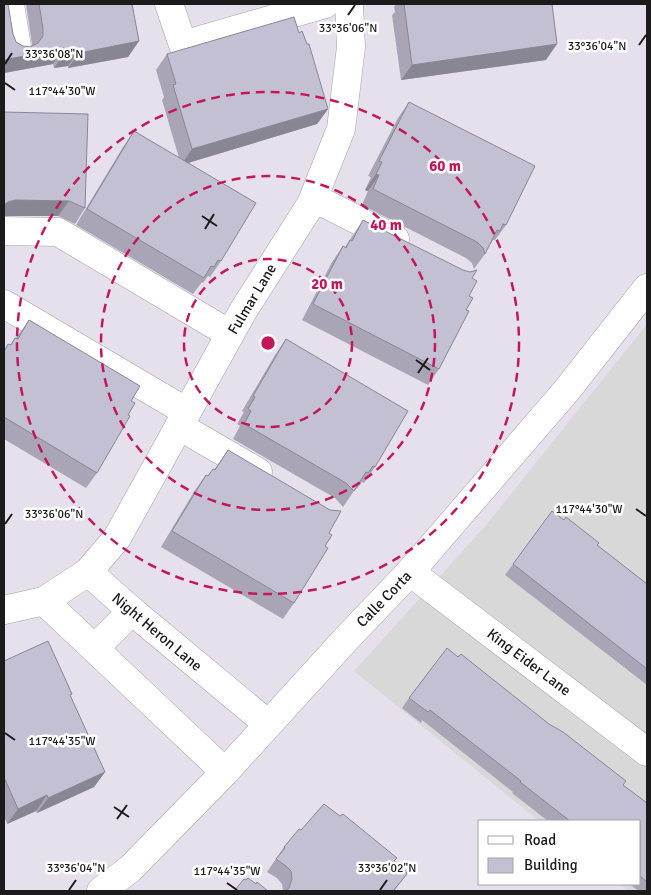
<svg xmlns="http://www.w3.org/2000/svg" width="651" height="895" font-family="Signika,sans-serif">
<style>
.residential{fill:#d8d8d9}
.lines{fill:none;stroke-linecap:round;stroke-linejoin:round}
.minor-casing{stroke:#a2a2a2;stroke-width:29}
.minor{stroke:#fff;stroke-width:28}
.wall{fill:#a9a5b6}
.shaded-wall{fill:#898694}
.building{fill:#c4c0d4;stroke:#898694}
.ticks{fill:none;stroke:#1b1b1b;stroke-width:2}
.ring{fill:none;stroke:#c2185b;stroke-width:2.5;stroke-dasharray:9 6}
.labels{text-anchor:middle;stroke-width:5;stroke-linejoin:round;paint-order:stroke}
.street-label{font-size:15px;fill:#1b1b1b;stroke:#fff}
.ticks-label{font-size:12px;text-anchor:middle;fill:#1b1b1b;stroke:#fff;stroke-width:5;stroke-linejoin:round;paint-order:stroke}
.centre{fill:#c2185b;stroke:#fff;stroke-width:2.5}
.ring-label{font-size:15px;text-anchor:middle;font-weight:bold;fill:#c2185b;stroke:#fff;stroke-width:5;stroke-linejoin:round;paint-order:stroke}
</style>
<rect width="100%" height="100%" fill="#e6e0ed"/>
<!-- residential -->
<path class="residential" d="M647 324V891H629L619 884H640V821H539L354 671 486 525Z"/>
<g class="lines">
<!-- minor casing -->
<g class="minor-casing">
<g id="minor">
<path d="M10 4 17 47"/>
<path d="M169 4 183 45 325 4"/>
<path d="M314 198 395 239"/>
<path d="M4 231 58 232 230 334"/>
<path d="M4 304 187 412"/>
<path d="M179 426 258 472"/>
<path d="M88 572 132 611 268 724"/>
<path d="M410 572 647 752"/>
<path d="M44 601 225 772"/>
<path d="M4 610 44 601 88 572 117 538 243 311 311 204 341 129 351 47 349 4"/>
<path d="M95 648 132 611"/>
<path d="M101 891 130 869 225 772 347 638 410 572 567 390 647 288"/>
</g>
</g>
<!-- minor -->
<use href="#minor" class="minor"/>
</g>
<!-- wall -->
<g class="wall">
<path d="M4 4 13 34 16 42 23 46 30 47 32 46V44L26 4H132L139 41 128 57 68 68V66L54 68 53 64 4 73Z"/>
<path d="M396 4H552L546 60 401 80 392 15 395 12 394 7Z"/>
<path d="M299 33 328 109 317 124 188 163 221 261 210 277 208 276 203 283 202 282 193 294 76 225 123 147 134 131 179 158 162 100 164 97 156 70 167 54Z"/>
<path d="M409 102 506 225 495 240H493L489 246 485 254 474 269 472 263 466 258 362 205 368 191 365 190 371 177 368 176 398 118Z"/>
<path d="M4 112 85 208 75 224 58 216H4Z"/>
<path d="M363 220 472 278 466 310 439 369 428 385 302 320 332 262 343 246 345 247Z"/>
<path d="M29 320 131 401 97 473 86 488 4 439V351L8 344 10 345 15 338H16Z"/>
<path d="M286 339 375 467 364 483 362 482 357 489 356 488 343 507 335 498 233 439 240 426 237 424 244 412 242 411 275 355Z"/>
<path d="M228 450 329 533 325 546 294 603 283 619 161 547 195 490 206 475 208 476 213 469 214 470Z"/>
<path d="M564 520 597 545 647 584V685L505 575 513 564Z"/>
<path d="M4 661 71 697 105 772 94 787 37 813 36 811 7 824 4 816Z"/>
<path d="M409 698 623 785 647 803V891H639L629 884H640V821H548L512 793 513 792 422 720 421 723 402 708Z"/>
<path d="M301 830 395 861 407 874 394 891H283L282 884 277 878 267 872 284 847Z"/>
</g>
<!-- shaded-wall -->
<g class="shaded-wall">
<path d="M139 41 128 57 68 68 79 53Z"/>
<path d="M557 44 546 60 401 80 412 65Z"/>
<path d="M64 48 53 64 4 73V60Z"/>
<path d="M79 50 68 66 54 68 65 53Z"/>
<path d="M328 109 317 124 181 165 192 149Z"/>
<path d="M376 174 379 175 368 191 365 190Z"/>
<path d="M15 200 69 201 58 216H4V205L8 202Z"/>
<path d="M105 772 94 787 37 813 48 798Z"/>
<path d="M47 795 36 811 7 824 18 809Z"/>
</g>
<!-- building -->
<g class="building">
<path d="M4 4H8L13 34 16 42 23 46 30 47 38 43 43 36V29L39 4H132L139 41 79 53V50L65 53 64 48 4 60Z"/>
<path d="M404 4H552L557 44 412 65Z"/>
<path d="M294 17 299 33 302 31 307 44H309L328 109 192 149 173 85 176 84 167 54Z"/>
<path d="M409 102 535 166 506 225 503 224 500 231 497 230 485 254 483 248 477 242 373 189 379 175 376 174 382 162 379 161Z"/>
<path d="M4 112 88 114 85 208 69 201 15 200 8 202 4 205Z"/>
<path d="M134 131 256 203 221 261 218 260 214 267 211 266 204 278 87 209Z"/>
<path d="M363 220 463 270 470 272 477 270 472 278 477 281 469 296 473 298 466 310 469 311 439 369 313 304 343 246 346 248 350 240 352 241Z"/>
<path d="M29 320 140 386 131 401 135 403 128 415 130 416 97 473 4 417V352L8 344 11 345 15 338 18 339Z"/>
<path d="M286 339 408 411 375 467 373 466 368 473 366 472 354 491 346 483 244 424 251 411 248 409 255 397 253 396Z"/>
<path d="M228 450 330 510 341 511 329 533 332 535 325 546 328 548 294 603 172 531 206 475 208 476 213 469 215 470Z"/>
<path d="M552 511 564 520 566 517 599 543 597 545 647 584V669L513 564Z"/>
<path d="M48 641 72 694 70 695 105 772 48 798 47 795 18 809 4 777V661Z"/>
<path d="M447 648 458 657 461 654 549 724 563 732 626 781 623 785 647 803V882L640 876V821H570L520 782 521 781 430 710 428 712 409 698Z"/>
<path d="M324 804 340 816 343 814 397 858 394 861 406 871 407 874 393 891H285L289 888 292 879 291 871 286 866 276 859 285 848 284 847 299 829 301 830Z"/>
<path d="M248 878 256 884 257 882 268 891H234L244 879 246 880Z"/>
</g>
<!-- ticks -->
<path class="ticks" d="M348 15 355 5M639 45 646 35M5 64 12 53M5 83 15 90M202 216 217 226M205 229 214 214M416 360 430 370M418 373 428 358M636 509 646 516M5 524 12 514M5 733 15 740M114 807 129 817M117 819 127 805M227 883 237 890M69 890 76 880M380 890 387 880"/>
<!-- distance rings -->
<g class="ring">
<circle cx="268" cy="343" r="84"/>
<circle cx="268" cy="343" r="167"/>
<circle cx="268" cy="343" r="251"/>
</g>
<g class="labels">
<!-- street labels -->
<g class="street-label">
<text transform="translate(252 299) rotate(-59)" y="5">Fulmar Lane</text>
<text transform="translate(384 599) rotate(-46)" y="5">Calle Corta</text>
<text transform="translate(157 632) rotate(40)" y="5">Night Heron Lane</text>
<text transform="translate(529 662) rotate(37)" y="5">King Eider Lane</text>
</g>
</g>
<g class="ticks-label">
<text x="348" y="32">33°36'06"N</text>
<text x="597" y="50">33°36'04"N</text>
<text x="54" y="58">33°36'08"N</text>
<text x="62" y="95">117°44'30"W</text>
<text x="589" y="513">117°44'30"W</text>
<text x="54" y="518">33°36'06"N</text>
<text x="62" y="745">117°44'35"W</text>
<text x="76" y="872">33°36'04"N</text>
<text x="387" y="872">33°36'02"N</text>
<text x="227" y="875">117°44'35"W</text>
</g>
<circle cx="268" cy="343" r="8" class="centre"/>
<g class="ring-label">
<text x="445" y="171">60 m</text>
<text x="386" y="230">40 m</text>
<text x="327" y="289">20 m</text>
</g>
<!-- border -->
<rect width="651" height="895" fill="none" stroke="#1b1b1b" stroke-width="10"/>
<!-- legend -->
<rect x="478" y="820" width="162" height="65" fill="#ffffff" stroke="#a4a4a4"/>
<rect x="488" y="836" width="25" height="8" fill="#ffffff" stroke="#a4a4a4"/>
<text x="524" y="845" font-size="15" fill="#1b1b1b">Road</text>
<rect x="488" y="858" width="25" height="15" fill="#c4c0d4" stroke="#a4a4a4"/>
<text x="524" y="870" font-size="15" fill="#1b1b1b">Building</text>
</svg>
